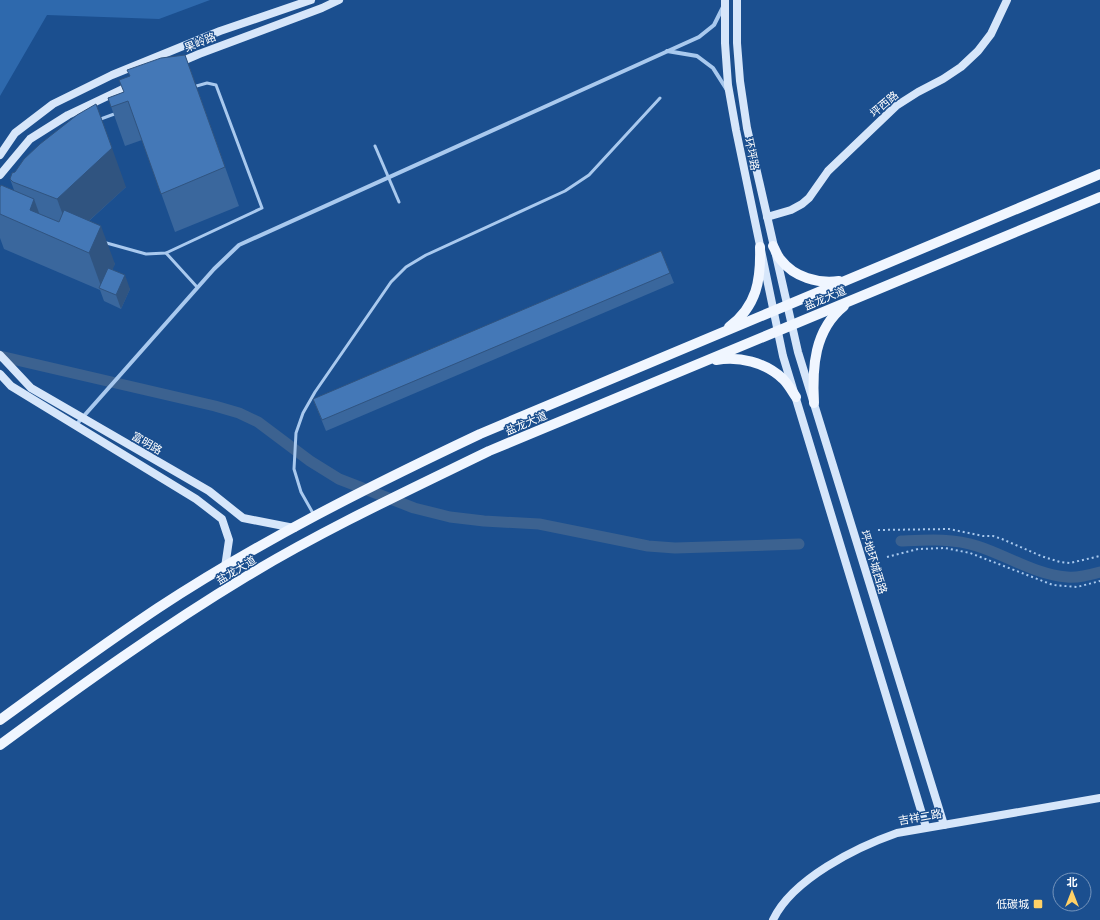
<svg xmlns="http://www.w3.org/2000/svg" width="1100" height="920" font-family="Rubik,'Noto Sans SC',sans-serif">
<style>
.green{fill:#2e69ad}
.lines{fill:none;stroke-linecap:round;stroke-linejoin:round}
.canal{stroke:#3c6290;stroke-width:11}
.path{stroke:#a9c9ee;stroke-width:2;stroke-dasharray:2 3;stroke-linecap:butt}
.lane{stroke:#a9c9ee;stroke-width:3}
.street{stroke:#a9c9ee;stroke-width:4}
.secondary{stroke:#d6e6fa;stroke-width:8}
.primary{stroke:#f0f6ff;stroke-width:10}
.wall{fill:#3a679d}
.shaded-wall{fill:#305480}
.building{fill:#4478b7;stroke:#305480}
.poi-dot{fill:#ffd166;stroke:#1b4f8f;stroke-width:1.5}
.labels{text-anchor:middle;stroke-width:3;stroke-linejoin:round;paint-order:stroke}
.street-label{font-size:11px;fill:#fff;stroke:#1b4f8f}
.poi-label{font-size:11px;fill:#fff;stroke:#1b4f8f;text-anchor:end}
</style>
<rect width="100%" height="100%" fill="#1b4f8f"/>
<!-- green -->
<path class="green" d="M0 0H210L159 19 47 15 0 96Z"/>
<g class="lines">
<!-- canal -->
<g class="canal">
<path d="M0 356 215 406 239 413 258 422 310 461 339 479 414 508 450 517 484 521 539 524 648 546 675 548 799 544"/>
<path d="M901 541C926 540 953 538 977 546 1006 555 1036 575 1067 577 1078 578 1089 575 1100 572"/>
</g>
<!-- path -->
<g class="path">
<path d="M878 530 949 529 983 536H993L1002 539 1041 556 1060 562 1070 563 1100 556"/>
<path d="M887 557 918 549 945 548 970 553 1053 585 1077 587 1100 581"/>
</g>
<!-- lane -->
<g class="lane">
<path d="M98 120 117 113"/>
<path d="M375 146 399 202"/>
<path d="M103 242 146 254 166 253 262 208 216 85 207 83 193 87"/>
<path d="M166 253 197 287"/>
<path d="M314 515 301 492 294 469 296 433 303 413 315 392 391 282 406 267 426 255 565 191 589 175 660 98"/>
</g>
<!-- street -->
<g class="street">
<path d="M667 51 697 56 713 68 727 90"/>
<path d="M75 426 214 269 239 245 699 37 714 25 723 7"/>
</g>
<!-- secondary -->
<g class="secondary">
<path d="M725 0V43L728 85 736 130 783 356 926 827"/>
<path d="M737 0V43L740 81 747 128 798 352 944 825"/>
<path d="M178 63 199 54 322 8 339 0"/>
<path d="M0 155 15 133 53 104 112 75 220 31 311 0"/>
<path d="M0 175 30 139 68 115 131 85"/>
<path d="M767 217 791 210 802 204 809 198 828 171 896 106 918 92 943 79 961 67 978 51 991 34 1007 0"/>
<path d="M0 355 31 388 209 491 243 518 294 528"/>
<path d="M0 374 11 386 196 499 222 519 229 540 225 567"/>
<path d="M773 920C792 879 857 847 897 833L1100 798"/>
</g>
<!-- primary -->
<g class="primary">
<path d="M773 246C776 251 777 256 781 260 794 277 818 284 839 281"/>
<path d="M729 327C757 306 761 280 760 247"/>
<path d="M716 360C739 356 765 362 783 379 788 384 792 391 796 397"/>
<path d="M814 403C812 368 814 330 844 306"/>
<path d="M0 720C52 682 104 644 158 608 260 541 370 486 480 434L1100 174"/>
<path d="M0 745C80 686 161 628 247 576 325 529 407 491 489 451L1100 197"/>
</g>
</g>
<!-- wall -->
<g class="wall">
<path d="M185 55 239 206 175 232 142 140 125 146 108 98 124 92Z"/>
<path d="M10 179 126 187 89 221 115 264 112 269 130 289 121 309 104 301 100 290 4 249 0 238V214L14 190Z"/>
<path d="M670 273 674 283 326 431 317 409 313 399Z"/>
</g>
<!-- shaded-wall -->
<g class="shaded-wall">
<path d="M112 148 126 187 71 237 57 199Z"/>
<path d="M34 199 47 235 30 210Z"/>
<path d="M101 226 115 264 104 290 102 289 89 253Z"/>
<path d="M125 275 130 289 121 309 116 295Z"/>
</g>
<!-- building -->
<g class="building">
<path d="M185 55 225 167 161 194 128 101 111 107 108 98 124 92 119 80 130 76 127 70 161 58Z"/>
<path d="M96 104 112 148 57 199 13 182 10 179 12 173 15 172 24 159 40 144 77 115Z"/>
<path d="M1 185 34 199 30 210 59 222 64 210 101 226 89 253 0 214V187Z"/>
<path d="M661 251 670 273 322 420 313 399Z"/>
<path d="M108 268 125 275 116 295 99 288Z"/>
</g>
<!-- markers -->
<rect class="poi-dot" x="1033" y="899" width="10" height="10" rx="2"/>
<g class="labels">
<!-- street labels -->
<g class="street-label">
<text transform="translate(200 42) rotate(-22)" y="4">果岭路</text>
<text transform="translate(884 104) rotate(-40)" y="4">坪西路</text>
<text transform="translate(752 154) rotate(78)" y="4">环坪路</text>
<text transform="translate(825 298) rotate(-23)" y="4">盐龙大道</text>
<text transform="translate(526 423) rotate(-23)" y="4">盐龙大道</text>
<text transform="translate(147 443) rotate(30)" y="4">富明路</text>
<text transform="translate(874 562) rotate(73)" y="4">坪地环城西路</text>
<text transform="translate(236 570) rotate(-31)" y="4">盐龙大道</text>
<text transform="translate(920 817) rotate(-10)" y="4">吉祥二路</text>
</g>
<!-- poi labels -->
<g class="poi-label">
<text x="1029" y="908">低碳城</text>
</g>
</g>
<!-- north arrow -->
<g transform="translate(1072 892)"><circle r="19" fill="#1b4f8f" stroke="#7695bc"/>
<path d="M0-3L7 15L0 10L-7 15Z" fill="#ffd166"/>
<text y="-6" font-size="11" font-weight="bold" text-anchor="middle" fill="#ffffff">北</text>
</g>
</svg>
